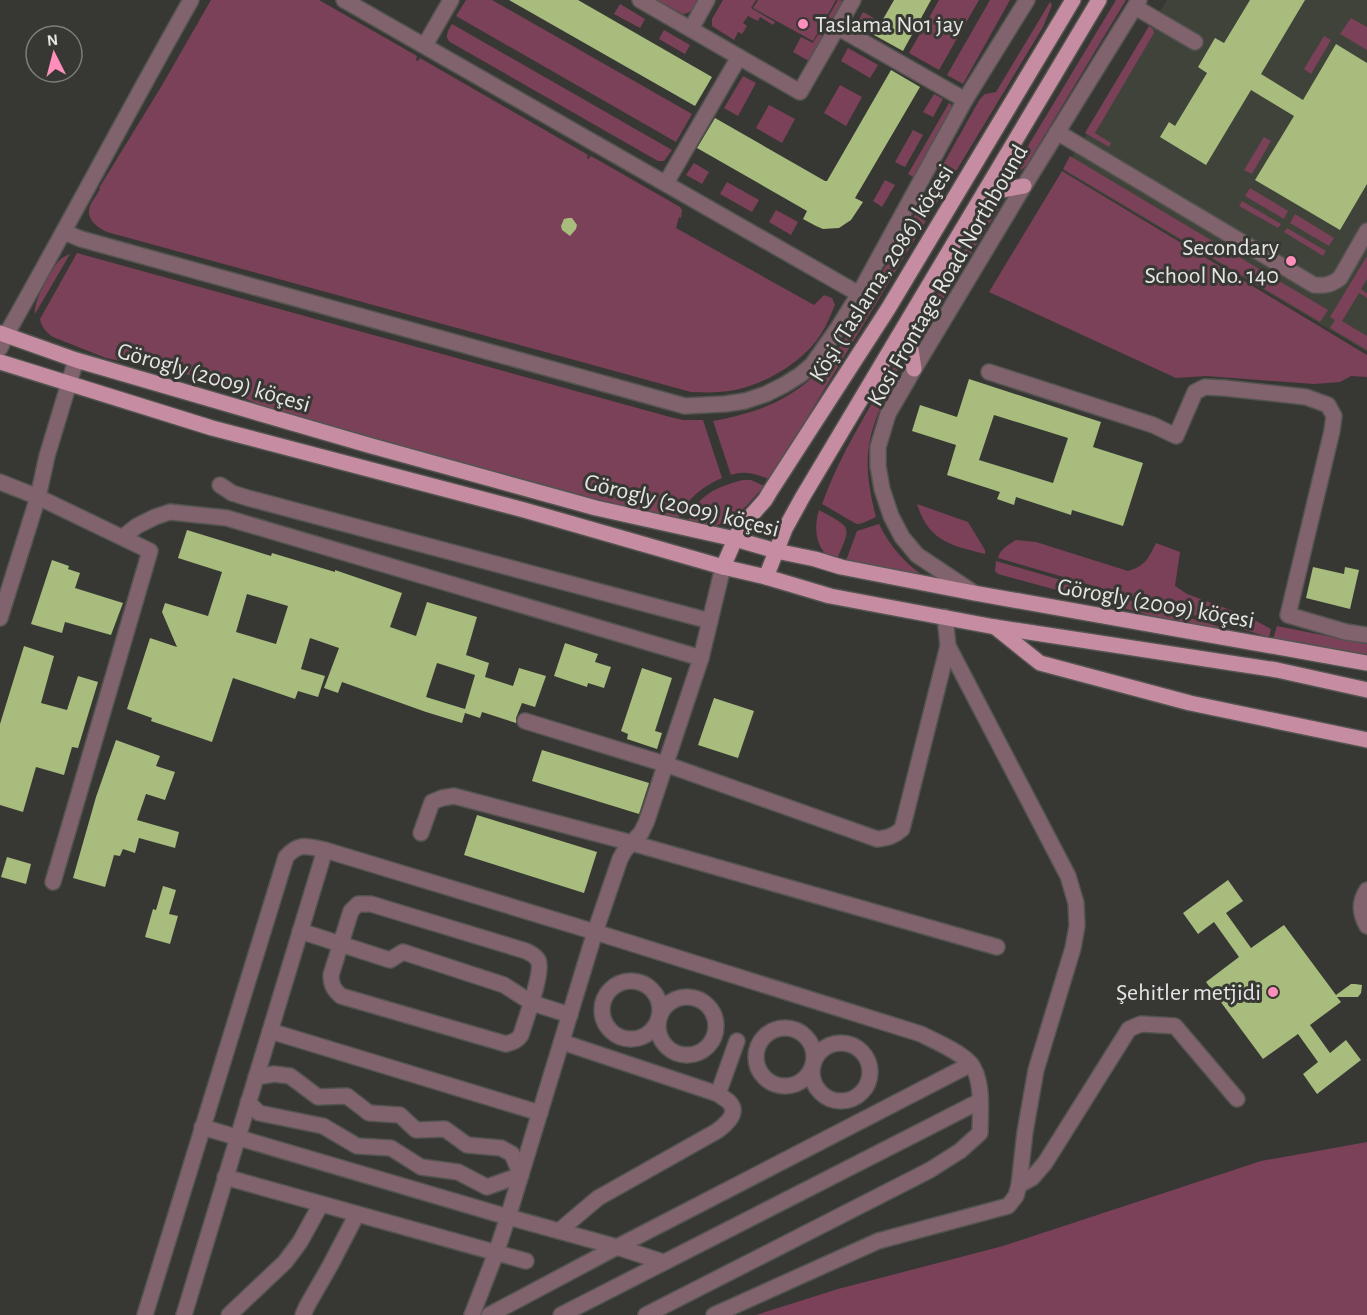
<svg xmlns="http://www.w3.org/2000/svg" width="1367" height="1315" font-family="'Alegreya Sans',sans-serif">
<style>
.built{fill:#40433a}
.green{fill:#7a4158}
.building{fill:#a7bc7d;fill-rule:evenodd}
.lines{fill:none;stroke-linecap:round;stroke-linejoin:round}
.minor-casing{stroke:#535450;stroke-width:18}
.major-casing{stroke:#535450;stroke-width:18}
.minor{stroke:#80636d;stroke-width:15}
.major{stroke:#c68da2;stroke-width:15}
.poi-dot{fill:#fe8ebb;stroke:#373834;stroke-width:2}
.labels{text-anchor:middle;stroke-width:6;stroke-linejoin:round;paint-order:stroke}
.poi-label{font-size:24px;fill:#e5e6e3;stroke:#373834;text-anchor:end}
.street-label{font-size:24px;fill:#e5e6e3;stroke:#373834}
</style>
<rect width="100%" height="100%" fill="#373834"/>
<!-- built -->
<path class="built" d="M1167 0H1367V352L1064 171Z"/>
<!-- green -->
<g class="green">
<path d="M211 0H319L417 56 416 60 418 61 420 58 588 155 587 158 588 159 591 156 680 207 682 210 681 218 679 217 676 228 814 305 824 295 832 298 835 305C831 314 827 325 821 334 802 365 754 391 719 392 709 393 700 392 691 392L107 232C98 228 85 219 90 206 92 201 97 195 100 189L99 188 161 87Z"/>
<path d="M466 0H492L692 114 676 142 456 16Z"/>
<path d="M656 0H699C695 7 692 13 683 14Z"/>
<path d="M723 0H756L751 8 775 22 773 25 760 17 758 21 748 16 743 23 747 26 742 34 738 32 734 40 712 26V19Z"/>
<path d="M758 0H836L813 41 753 8Z"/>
<path d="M838 0 844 1 809 61 793 52 801 37 813 43Z"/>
<path d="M939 0H979L939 70 909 53Z"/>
<path d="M990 0H1010L963 84 947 75Z"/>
<path d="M1116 0H1126L1026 166 1010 180 1009 179 1014 169Z"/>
<path d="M1050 2 1052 5 1043 27 778 466 769 479C755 474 745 470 731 475L713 421C770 411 807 392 841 345L980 99 985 94 996 92Z"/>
<path d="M620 4 645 19 640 28 614 14Z"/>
<path d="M863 12 877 20 870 33 856 25Z"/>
<path d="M1351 18 1367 27V50L1340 34Z"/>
<path d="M452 24 672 150 664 161H658L450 42C444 37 448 30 452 24Z"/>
<path d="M1149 26 1153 29 1154 33 1095 133 1111 143 1109 147 1085 133Z"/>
<path d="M664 30 690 45 685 54 659 39Z"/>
<path d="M1324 36 1331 40 1311 74 1304 69Z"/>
<path d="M848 48 878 65 870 78 841 61Z"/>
<path d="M743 76 756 83 738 116 724 108Z"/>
<path d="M840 85 862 97 846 126 824 113Z"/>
<path d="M934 94 943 99 933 117 923 112Z"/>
<path d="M949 103 951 104 953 110 915 178 908 174Z"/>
<path d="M769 105 795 119 782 143 756 128Z"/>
<path d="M913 130 923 135 905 167 895 162Z"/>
<path d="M1264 137 1271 141 1252 174 1244 170Z"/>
<path d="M1070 156 1328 310 1320 322 1063 169Z"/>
<path d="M694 163 709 172 702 184 686 175Z"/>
<path d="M1062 171 1367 355V377L1351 376 1340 382 1314 384 1206 376 1176 378 989 292Z"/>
<path d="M885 180 895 185 882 207 873 201Z"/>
<path d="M727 182 759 200 752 212 720 194Z"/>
<path d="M1250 188 1288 211 1284 219 1245 196Z"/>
<path d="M1242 201 1281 224 1278 228 1239 206Z"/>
<path d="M997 207 999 208 923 332 921 331 925 314 986 215Z"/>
<path d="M776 210 798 222 791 235 769 222Z"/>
<path d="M1295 214 1334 238 1329 246 1290 223Z"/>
<path d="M1287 228 1326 251 1323 256 1284 232Z"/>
<path d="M77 253 670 417 683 420H703L722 478C701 487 686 500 677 521L273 411 198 377 106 358 53 337C46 332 42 328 40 319Z"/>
<path d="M70 254 35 314C33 302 50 272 58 262 61 258 65 256 70 254Z"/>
<path d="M1367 256V279L1361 289 1367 293V298L1359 293 1342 321 1367 336V350L1330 328 1335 320 1330 317Z"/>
<path d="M900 357 901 360C894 383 881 403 874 425 863 456 868 487 876 517 871 519 863 524 857 524 854 523 828 507 822 504 840 454 869 409 895 364Z"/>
<path d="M743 480H751L764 486C749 503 732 526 706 527 700 527 694 525 687 524 696 496 715 487 743 480Z"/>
<path d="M917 504 968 522 985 550V554C951 545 929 542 917 504Z"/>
<path d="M819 510C854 529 851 526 836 562 816 552 813 529 819 510Z"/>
<path d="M879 524C890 547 905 563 926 578L844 566 857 531Z"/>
<path d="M1016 540 1036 542 1128 571C1145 566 1148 559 1156 543L1180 552 1175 586 1187 594 1247 616 1271 629 1269 637 998 558C1000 549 1008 545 1016 540Z"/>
<path d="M996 561 1272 642 1277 626 1367 644V661L1223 635 998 574 995 571Z"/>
<path d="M1367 1142V1315H756L838 1289 1003 1246 1261 1161Z"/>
</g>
<!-- building -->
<g class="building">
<path d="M509 0H578L712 77 695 106Z"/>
<path d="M894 0H931L903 51 874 35Z"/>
<path d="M1250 0H1305L1261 74 1303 100 1336 44 1367 63V184L1340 230 1255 180 1294 116 1251 90 1206 165 1160 137 1169 122 1175 126 1207 73 1198 67 1215 38 1224 43Z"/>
<path d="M891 70 920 87 855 198 863 202 851 220 839 228 823 229 816 226 803 219 807 211 697 148 715 118 825 181H827Z"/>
<path d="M568 218H572L577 225 576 229 570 236 562 230 561 226 564 219Z"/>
<path d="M969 379 1101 422 1093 447 1143 463 1123 526 1072 510 1071 515 1016 497 1014 505 997 499 1000 492 947 475 956 445 912 431 920 405 957 417ZM994 415 1068 438 1053 483 979 460Z"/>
<path d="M187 530 271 556 272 553 335 572V570L402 593 390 627 416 636 427 602 477 617 466 655 489 663 485 677 513 686 519 668 546 676 535 707 522 703 516 718V723L482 712 480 718 465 713 462 723 426 712 342 682 338 693 324 688 339 648 310 638 301 669 325 676 318 697 298 691 295 699 233 678 212 742 151 721 152 718 127 709 150 638 177 647 162 612 165 603 208 616 222 572 178 558ZM247 594 288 606 276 644 236 632ZM437 663 475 675 465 709 426 697Z"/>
<path d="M52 560 69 566 68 569 80 573 75 588 123 603 111 635 65 622 62 633 31 624Z"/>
<path d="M1313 567 1344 574 1345 567 1359 570 1350 609 1306 598Z"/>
<path d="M565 643 598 654 595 662 611 667 604 688 588 683 587 687 554 676Z"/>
<path d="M24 646 54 656 41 703 67 710 78 676 98 682 78 748 72 747 64 775 36 767 23 812 0 805V724Z"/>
<path d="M642 668 672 678 655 731 662 733 657 749 627 739 628 734 621 731Z"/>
<path d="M714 698 754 711 738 758 698 745Z"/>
<path d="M116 740 160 756 156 766 175 772 165 800 146 794 137 820 179 832 175 848 139 838 135 853 123 849 120 856 114 855 105 887 73 878 96 797Z"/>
<path d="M542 750 649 783 639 814 532 781Z"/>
<path d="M477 815 597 852 584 893 464 855Z"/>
<path d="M7 857 31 864 26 884 1 877Z"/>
<path d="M1228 880 1243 901 1226 913 1251 948 1284 925 1336 995 1351 984H1355L1362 985 1361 993 1358 997H1337L1341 1002 1310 1025 1330 1053 1346 1040 1361 1060 1317 1094 1303 1074 1318 1062 1298 1034 1263 1059 1206 982 1239 957 1214 922 1198 934 1183 913Z"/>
<path d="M163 886 176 890 169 914 178 916 170 944 145 937 153 909 156 910Z"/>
</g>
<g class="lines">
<!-- minor casing -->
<g class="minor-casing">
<g id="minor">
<path d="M344 0 859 294"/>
<path d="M640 0 800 92 853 0"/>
<path d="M1135 7 1195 42"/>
<path d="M837 27 965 100"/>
<path d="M691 29 707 0"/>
<path d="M425 45 451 0"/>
<path d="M1057 132 1314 285C1325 286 1331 285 1340 278L1367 231"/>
<path d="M666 183 739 57"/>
<path d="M64 232 81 239 685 406 725 404 745 401 766 394 784 385 800 375 812 365 838 328 859 294 965 100 1027 0"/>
<path d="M0 348 6 335C69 224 128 111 191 0"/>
<path d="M989 372 1153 425 1176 436 1195 392 1205 387 1224 388 1306 397 1328 405 1334 416 1332 431 1288 615 1346 632 1367 635"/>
<path d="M0 482 38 497 150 551 53 882"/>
<path d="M220 485 232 493 248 498 710 621"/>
<path d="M123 537 137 526 155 517 170 512 227 518 701 658"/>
<path d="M974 593 917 555 902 537 891 516 882 489 878 466V447L888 414 914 369 1024 186 1139 0"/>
<path d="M0 618 38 497 47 456 76 360"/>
<path d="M525 721 665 764 877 839C888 838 894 836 902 829L948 646"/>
<path d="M421 833 432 802 442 798 454 796 632 843 997 947"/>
<path d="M1367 890C1359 902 1360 914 1367 926"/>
<path d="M358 904H371L526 951C530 953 535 955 538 960 544 971 525 1021 521 1035 517 1041 513 1042 506 1044L341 996C334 990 331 985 331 975L351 911Z"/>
<path d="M300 931 390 960 403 952 504 985 532 1003 570 1015"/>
<circle cx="631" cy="1010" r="29"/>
<circle cx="687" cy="1026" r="29"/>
<circle cx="785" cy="1057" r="29"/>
<path d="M270 1031 540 1113"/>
<circle cx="841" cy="1072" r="29"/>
<path d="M718 1094 737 1041"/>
<path d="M248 1102 259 1113 323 1126 357 1146 391 1148 421 1167 458 1172 487 1187 521 1175 512 1154 501 1148 467 1145 445 1129 416 1130 400 1115 369 1113 347 1096 318 1097 290 1076 274 1074 256 1077"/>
<path d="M202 1127 508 1217 617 1247 663 1262"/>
<path d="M225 1177 526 1261"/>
<path d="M1019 1185 1032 1178 1045 1163 1129 1029 1141 1024 1175 1026 1237 1099"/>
<path d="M559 1231 598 1198 717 1131C725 1125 739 1114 730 1103 727 1099 721 1097 718 1094L562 1042"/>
<path d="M145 1315 286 857C299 842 307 846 325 850L595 932 921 1034C935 1041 960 1052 970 1063 984 1079 980 1113 980 1133L960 1151 930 1170 646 1315"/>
<path d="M184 1315 325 850"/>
<path d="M229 1315 285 1262 300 1242 321 1204"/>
<path d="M303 1315 307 1306 331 1264 357 1214"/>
<path d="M472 1315 496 1253 508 1217 595 932 620 859 625 850 641 833 646 823 701 658 723 567"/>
<path d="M489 1315 617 1247 971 1064"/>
<path d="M561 1315 980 1101"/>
<path d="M714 1315 878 1241 1008 1206 1016 1196 1019 1185 1025 1132 1036 1070 1073 948 1077 926 1076 903 1068 876 948 646 945 617"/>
</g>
</g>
<!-- major casing -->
<g class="major-casing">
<g id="major">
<path d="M985 193 1024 186"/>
<path d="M907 323 914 369"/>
<path d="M0 333 76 360 368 445 596 508 735 539 776 551 815 559 841 567 974 593 1367 663"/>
<path d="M0 362 212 428 524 510 723 567 766 577 830 596 995 627 1277 670 1367 690"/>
<path d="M723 567 740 528 765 500 771 490 888 309 1073 0"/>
<path d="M766 577 785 529 802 498 1099 0"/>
<path d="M995 627 1040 663 1190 703 1367 740"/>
</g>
</g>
<!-- minor -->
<use href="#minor" class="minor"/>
<!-- major -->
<use href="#major" class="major"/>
</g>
<!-- markers -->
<g class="poi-dot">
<circle cx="803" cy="24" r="6"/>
<circle cx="1291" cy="261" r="6"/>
<circle cx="1273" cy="992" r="6"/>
</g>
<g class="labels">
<!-- poi labels -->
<g class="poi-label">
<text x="815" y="32" text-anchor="start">Taslama No1 jay</text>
<text x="1279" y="255">Secondary<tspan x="1279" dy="28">School No. 140</tspan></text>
<text x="1261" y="1000">Şehitler metjidi</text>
</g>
<!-- street labels -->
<g class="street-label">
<text transform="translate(881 273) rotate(-58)" y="8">Köşi (Taslama, 2086) köçesi</text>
<text transform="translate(947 275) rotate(-60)" y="8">Kosi Frontage Road Northbound</text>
<text transform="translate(214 377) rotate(16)" y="8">Görogly (2009) köçesi</text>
<text transform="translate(682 505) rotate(14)" y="8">Görogly (2009) köçesi</text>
<text transform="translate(1156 603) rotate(10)" y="8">Görogly (2009) köçesi</text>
</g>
</g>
<!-- north arrow -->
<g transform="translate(54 54) rotate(354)"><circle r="28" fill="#373834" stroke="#7d7e7a" stroke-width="1.5"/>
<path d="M0-4.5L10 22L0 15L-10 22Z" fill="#fe8ebb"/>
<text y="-9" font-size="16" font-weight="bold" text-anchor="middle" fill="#e5e6e3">N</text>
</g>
</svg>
